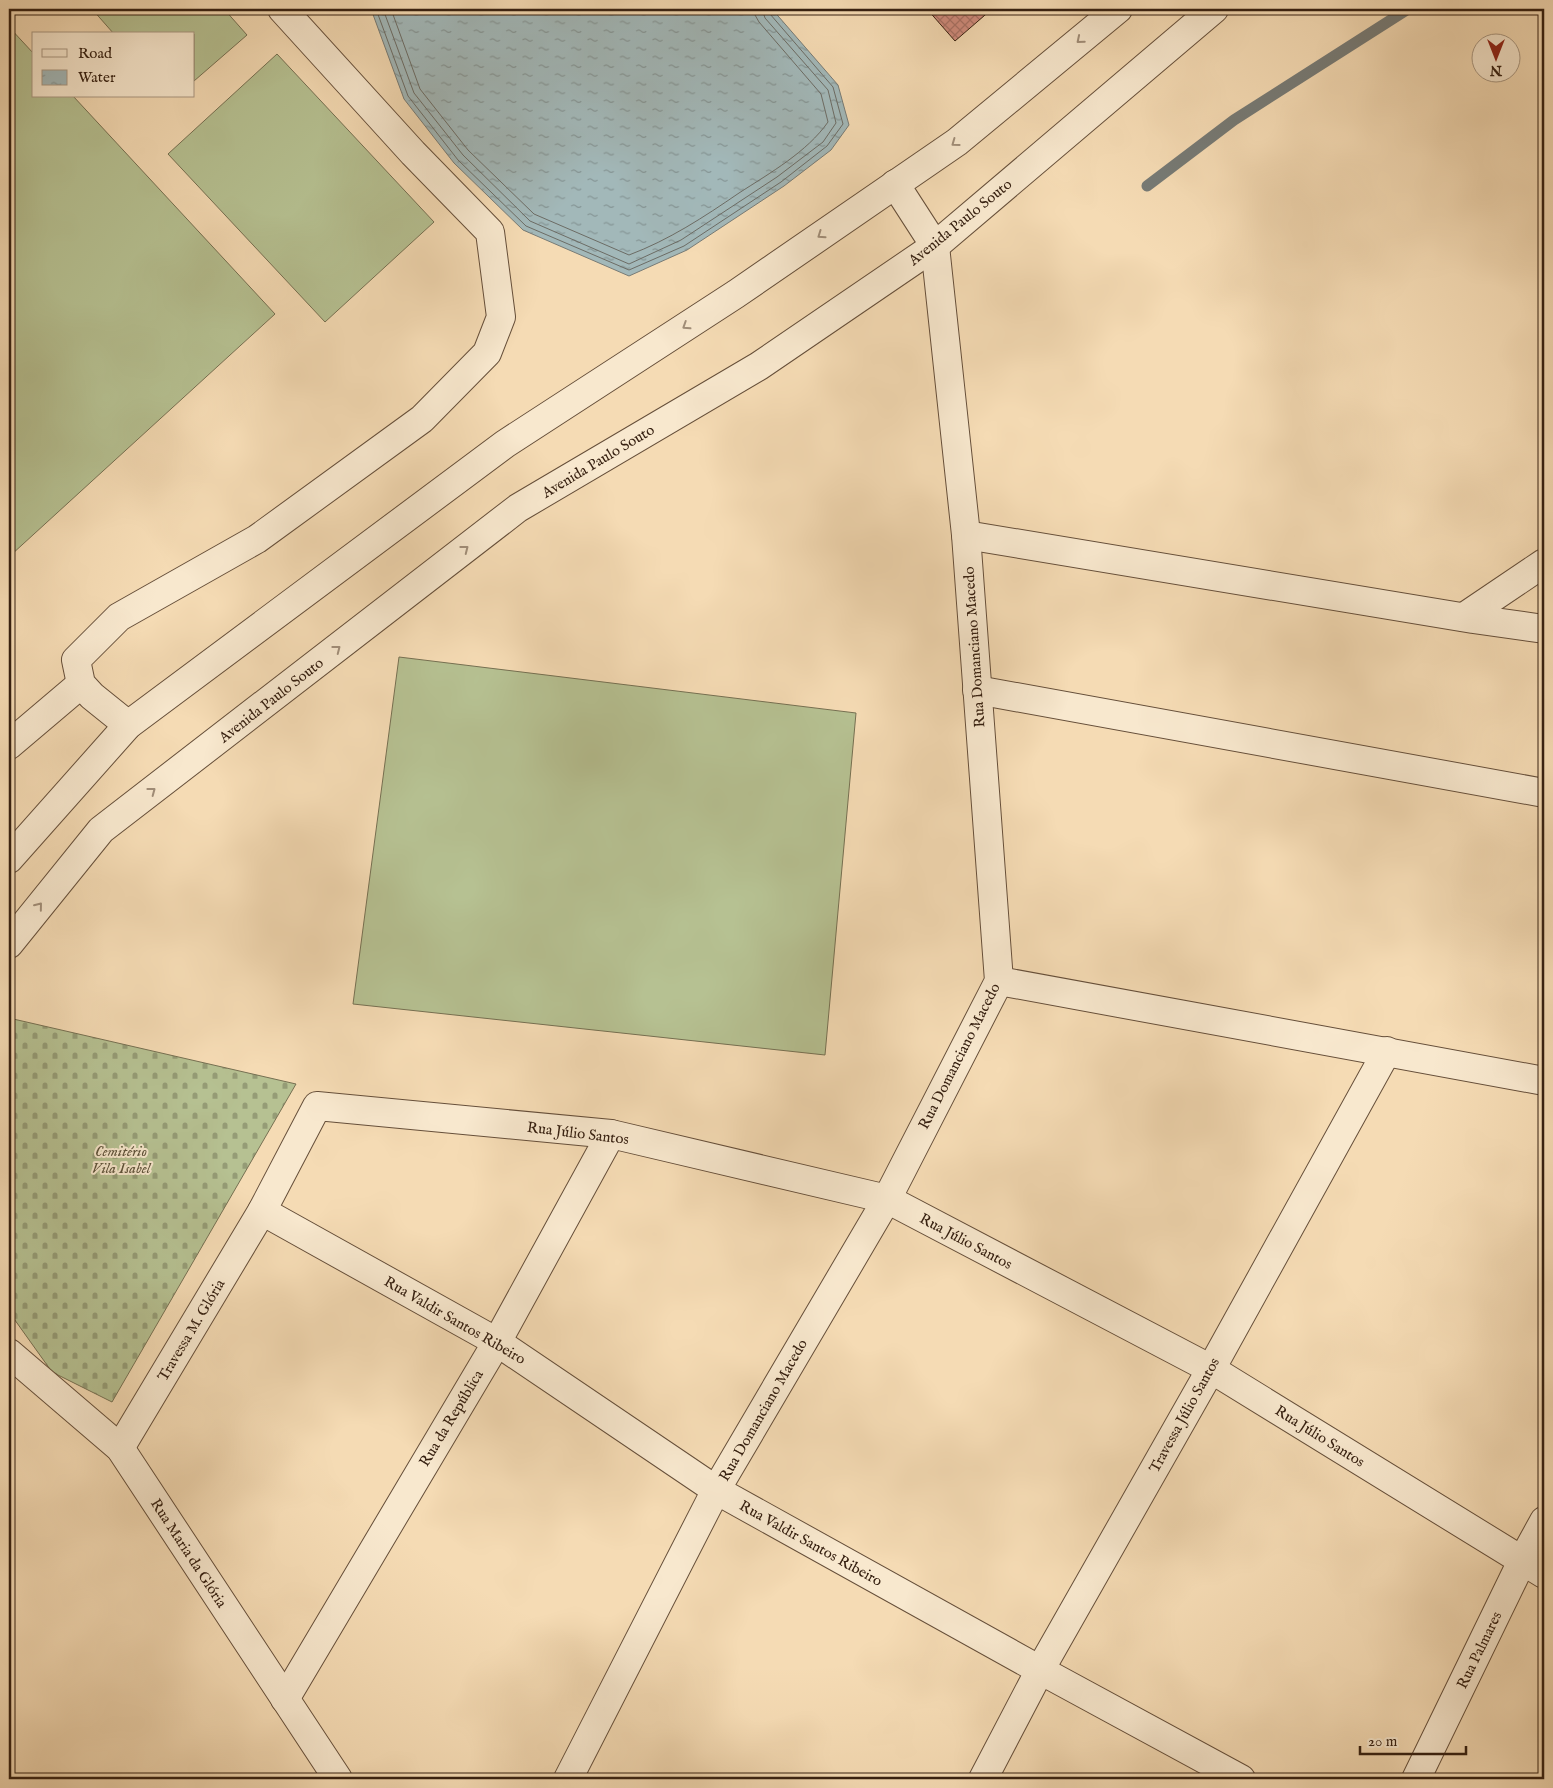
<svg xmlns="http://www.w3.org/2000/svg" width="1553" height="1788" font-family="'IM FELL English',serif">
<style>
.cemetery{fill:url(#cemetery-stones);stroke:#767052}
.pitch{fill:#b6c192;stroke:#767052}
.water{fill:url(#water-ripples);stroke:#777b76}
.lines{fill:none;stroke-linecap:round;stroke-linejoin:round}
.shore{stroke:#6c6c65;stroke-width:1}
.stream{stroke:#777b76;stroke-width:11}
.building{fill:url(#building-cross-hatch);stroke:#362011}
.minor-casing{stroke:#664f3a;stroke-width:30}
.minor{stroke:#f8e8ce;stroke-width:28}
.oneway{stroke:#a18e79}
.labels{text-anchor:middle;stroke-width:4;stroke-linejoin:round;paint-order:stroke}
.street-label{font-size:15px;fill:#362011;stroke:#f8e8ce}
.park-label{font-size:15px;font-style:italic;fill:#5c5038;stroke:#f8e8ce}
</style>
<defs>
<pattern id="cemetery-stones" width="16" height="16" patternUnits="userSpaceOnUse" patternTransform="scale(1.25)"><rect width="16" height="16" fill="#b6c192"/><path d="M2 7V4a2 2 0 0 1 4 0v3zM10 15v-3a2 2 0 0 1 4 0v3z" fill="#959c76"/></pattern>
<pattern id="water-ripples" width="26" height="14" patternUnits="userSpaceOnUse" patternTransform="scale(1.25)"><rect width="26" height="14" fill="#a2b8b9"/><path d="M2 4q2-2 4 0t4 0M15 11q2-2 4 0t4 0" fill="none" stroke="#859595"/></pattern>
<pattern id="building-cross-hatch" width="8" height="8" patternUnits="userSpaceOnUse" patternTransform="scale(1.25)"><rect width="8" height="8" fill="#d28d7f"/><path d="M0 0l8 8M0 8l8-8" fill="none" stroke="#ab7367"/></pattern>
</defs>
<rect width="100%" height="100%" fill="#f5dbb4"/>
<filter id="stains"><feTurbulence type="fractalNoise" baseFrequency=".004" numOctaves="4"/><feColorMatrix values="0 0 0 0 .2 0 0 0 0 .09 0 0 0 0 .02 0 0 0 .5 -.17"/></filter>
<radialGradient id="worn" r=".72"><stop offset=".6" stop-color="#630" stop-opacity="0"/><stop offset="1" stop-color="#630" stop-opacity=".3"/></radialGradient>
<!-- cemetery -->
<path class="cemetery" d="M9 1018 296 1084 112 1402 52 1372 12 1316 9 1318Z"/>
<!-- pitch -->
<g class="pitch">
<path d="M92 9H224L247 35 194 81V34H114Z"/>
<path d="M9 27 34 54V96H73L275 314 11 555 9 552Z"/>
<path d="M277 54 434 222 325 322 168 154Z"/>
<path d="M399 657 856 713 825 1055 353 1004Z"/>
</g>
<!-- water -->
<path class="water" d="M371 9H772L838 85 849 125 831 150 784 186 687 250 629 276 523 230 454 163 404 99Z"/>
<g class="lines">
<!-- shore -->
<g class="shore">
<path d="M376 9 408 96 458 160 526 226 629 270 684 246 781 182 827 146 843 124 833 87 770 14 769 9"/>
<path d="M383 9 414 93 463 155 530 221 629 264 681 240 777 177 823 142 836 123 828 90 765 18 762 9"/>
<path d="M391 9 420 89 468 150 534 214 629 255C669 240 704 217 739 193 770 173 807 152 828 122L821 94 759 22 755 15V9"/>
</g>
<!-- stream -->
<path class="stream" d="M1147 186 1234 120 1408 9"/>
</g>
<!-- building -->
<path class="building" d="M927 9H992L955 41Z"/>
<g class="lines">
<!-- minor casing -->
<g class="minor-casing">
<g id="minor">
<path d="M966 535 1473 619 1544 629"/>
<path d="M1464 617 1544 563"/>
<path d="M977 690 1544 793"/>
<path d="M128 725 92 696 81 684 76 660 119 617 257 539 422 419 487 353 501 317 490 232 413 153 282 9"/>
<path d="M9 745 81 684"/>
<path d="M9 859 128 725 505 444 736 294 957 142 1118 9"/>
<path d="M9 944 101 830 518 508 759 366 935 246 1214 9"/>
<path d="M999 981 1544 1081"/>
<path d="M262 1211 497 1342 716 1490 1040 1670 1241 1779"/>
<path d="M9 1353 120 1448 338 1779"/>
<path d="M120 1448 262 1211 317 1106 611 1134 887 1199 1211 1369 1544 1574"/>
<path d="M285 1699 497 1342 611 1134"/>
<path d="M568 1779 716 1490 887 1199 999 981 966 535 935 246 895 184"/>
<path d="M983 1779 1040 1670 1211 1369 1387 1051"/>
<path d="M1416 1779 1522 1561 1544 1521"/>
</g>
</g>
<!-- minor -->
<use href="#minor" class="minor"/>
</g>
<!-- one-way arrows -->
<defs><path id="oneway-chevron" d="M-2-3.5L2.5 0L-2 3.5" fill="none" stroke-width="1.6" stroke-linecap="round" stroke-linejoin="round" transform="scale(1.25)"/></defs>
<g class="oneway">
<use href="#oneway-chevron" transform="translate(1080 40) rotate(140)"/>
<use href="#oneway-chevron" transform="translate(955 143) rotate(144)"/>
<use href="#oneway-chevron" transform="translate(821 235) rotate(145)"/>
<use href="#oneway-chevron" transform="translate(686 326) rotate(147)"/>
<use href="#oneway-chevron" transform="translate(465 549) rotate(-38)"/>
<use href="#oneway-chevron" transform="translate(337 649) rotate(-38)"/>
<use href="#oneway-chevron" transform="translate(152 791) rotate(-37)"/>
<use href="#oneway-chevron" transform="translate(39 906) rotate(-51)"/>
</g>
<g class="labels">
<!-- street labels -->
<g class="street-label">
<text transform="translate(960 222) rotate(-39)" y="5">Avenida Paulo Souto</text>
<text transform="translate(598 461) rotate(-31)" y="5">Avenida Paulo Souto</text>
<text transform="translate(974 647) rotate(-94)" y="5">Rua Domanciano Macedo</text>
<text transform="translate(271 700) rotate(-38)" y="5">Avenida Paulo Souto</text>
<text transform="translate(959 1056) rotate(-63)" y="5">Rua Domanciano Macedo</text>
<text transform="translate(578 1133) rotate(7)" y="5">Rua Júlio Santos</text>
<text transform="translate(966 1241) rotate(28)" y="5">Rua Júlio Santos</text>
<text transform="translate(455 1320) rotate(30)" y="5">Rua Valdir Santos Ribeiro</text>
<text transform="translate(191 1330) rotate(-59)" y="5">Travessa M. Glória</text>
<text transform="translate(763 1410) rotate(-60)" y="5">Rua Domanciano Macedo</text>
<text transform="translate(1184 1415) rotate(-61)" y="5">Travessa Júlio Santos</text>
<text transform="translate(451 1418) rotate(-59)" y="5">Rua da República</text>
<text transform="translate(1320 1436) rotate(32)" y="5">Rua Júlio Santos</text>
<text transform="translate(811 1543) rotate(29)" y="5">Rua Valdir Santos Ribeiro</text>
<text transform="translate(189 1553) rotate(57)" y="5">Rua Maria da Glória</text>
<text transform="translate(1479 1650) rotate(-64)" y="5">Rua Palmares</text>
</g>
<!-- park labels -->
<g class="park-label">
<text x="121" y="1156">Cemitério<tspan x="121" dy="17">Vila Isabel</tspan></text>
</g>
</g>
<!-- margin -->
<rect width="1553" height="1788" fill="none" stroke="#f5dbb4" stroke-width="30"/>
<rect x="10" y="10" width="1533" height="1768" fill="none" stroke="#362011" stroke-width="2.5"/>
<rect x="15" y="15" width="1523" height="1758" fill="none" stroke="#362011"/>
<!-- legend -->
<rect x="32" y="32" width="162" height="65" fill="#f8e8ce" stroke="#aa9882"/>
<rect x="42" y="49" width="25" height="8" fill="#f8e8ce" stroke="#aa9882"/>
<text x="78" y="58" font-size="15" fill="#362011">Road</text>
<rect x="42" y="70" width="25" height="15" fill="url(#water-ripples)" stroke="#aa9882"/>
<text x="78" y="82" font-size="15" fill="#362011">Water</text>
<!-- north arrow -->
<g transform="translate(1496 58) rotate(180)"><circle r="24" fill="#f8e8ce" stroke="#aa9882"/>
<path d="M0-4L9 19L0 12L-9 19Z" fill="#8f2418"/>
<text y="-8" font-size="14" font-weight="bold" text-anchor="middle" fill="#362011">N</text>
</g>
<!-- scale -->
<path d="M1360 1746v8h106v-8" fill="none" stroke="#362011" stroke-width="2.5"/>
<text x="1368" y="1746" font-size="15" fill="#362011" stroke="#f8e8ce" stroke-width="4" paint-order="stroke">20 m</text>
<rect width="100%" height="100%" filter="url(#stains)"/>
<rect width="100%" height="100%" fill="url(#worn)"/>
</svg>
